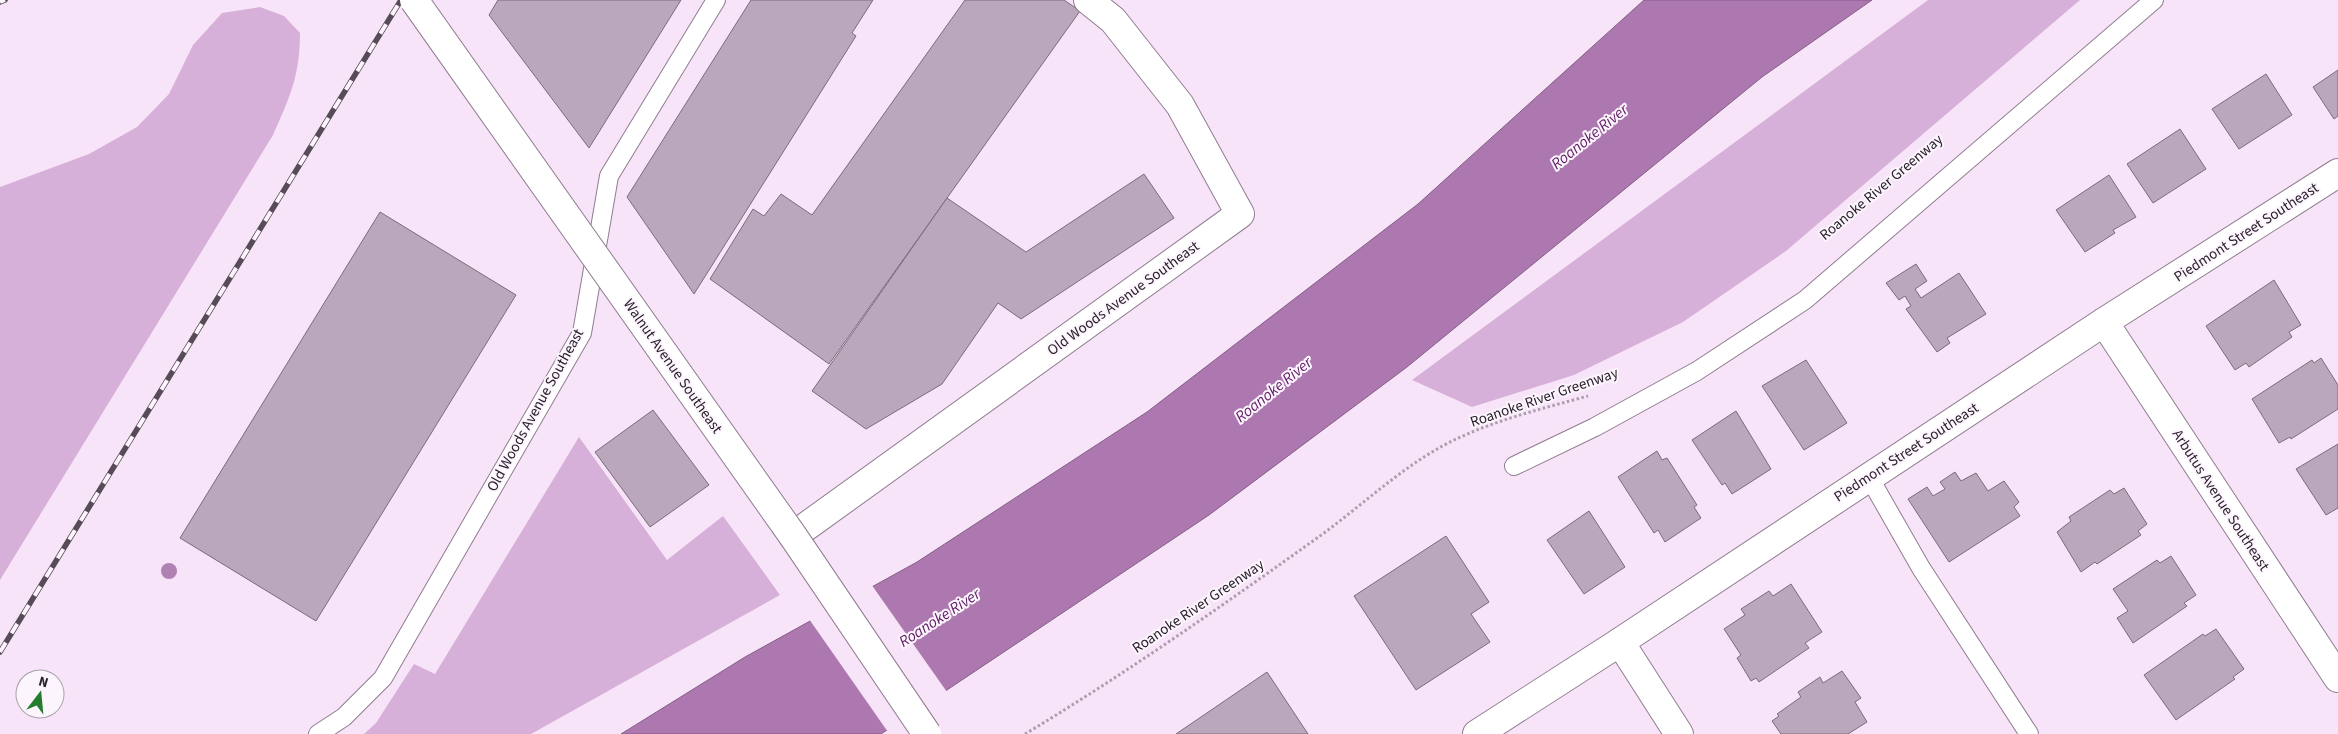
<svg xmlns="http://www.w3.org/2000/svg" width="2338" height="734" font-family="'Source Sans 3',sans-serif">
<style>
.green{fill:#d6b0d8}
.water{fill:#ac78af;stroke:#855e87}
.pier{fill:#f8e4f8}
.building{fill:#baa7bb;stroke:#7c6a7d}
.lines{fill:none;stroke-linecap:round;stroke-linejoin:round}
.lane-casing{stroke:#8f7d90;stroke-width:20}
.street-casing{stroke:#8f7d90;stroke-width:30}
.secondary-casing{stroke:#8f7d90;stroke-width:30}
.path{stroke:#ad9dad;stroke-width:3;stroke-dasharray:2.5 2.5;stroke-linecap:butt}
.lane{stroke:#fff;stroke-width:18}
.street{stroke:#fff;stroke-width:28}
.secondary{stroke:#fff;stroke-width:28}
.rail-casing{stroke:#564b56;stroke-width:5.5}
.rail{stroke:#fdf5fe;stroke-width:4;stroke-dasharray:11;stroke-linecap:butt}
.secondary-bridge-casing{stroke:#8f7d90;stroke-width:30;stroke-linecap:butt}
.secondary-bridge{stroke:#fff;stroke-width:28}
.tree{fill:#af82b2}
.labels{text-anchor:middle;stroke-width:4;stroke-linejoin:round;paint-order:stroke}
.street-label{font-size:15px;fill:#2a222a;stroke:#fdf5fe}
.water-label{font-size:16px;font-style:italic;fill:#5e1d63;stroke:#fdf5fe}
</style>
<rect width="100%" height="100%" fill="#f8e4f8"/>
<!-- green -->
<g class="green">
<path d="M1928 0H2080L1786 251 1683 322 1574 375 1472 407 1412 380Z"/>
<path d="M260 7 284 16 300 33C300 75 290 97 273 135L0 580V187L89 154 137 127 169 94 193 45 222 13Z"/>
<path d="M579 437 667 560 723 516 780 595 531 734H364L376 723 414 664 435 674Z"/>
</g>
<!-- water -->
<path class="water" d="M1644 0H1872L1762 77 1407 367 1209 515 881 734H621L745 657 917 562 1147 412 1418 204Z"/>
<!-- pier -->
<path class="pier" d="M871 584 947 692 888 732 809 619Z"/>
<!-- building -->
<g class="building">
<path d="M498 0H681L589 148 489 15Z"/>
<path d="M751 0H873L852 33 856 36 694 294 627 197Z"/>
<path d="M965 0H1064L1080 11 829 364 710 279 753 209 764 216 781 194 812 215Z"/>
<path d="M2338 70V116L2334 119 2313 87Z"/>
<path d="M2266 74 2292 115 2239 149 2212 109Z"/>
<path d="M2180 129 2206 169 2153 203 2127 164Z"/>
<path d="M1144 174 1174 218 1021 319 998 303 942 384 866 429 812 391 947 198 1026 252Z"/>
<path d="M2109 175 2136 217 2113 230 2115 233 2085 252 2056 210Z"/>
<path d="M380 212 516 295 316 621 180 538Z"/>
<path d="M1916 264 1927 281 1915 289 1921 298 1959 273 1986 314 1947 338 1950 343 1937 352 1906 309 1911 306 1905 296 1899 300 1886 283Z"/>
<path d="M2274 280 2301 325 2289 332 2292 337 2249 367 2246 363 2235 370 2206 326Z"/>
<path d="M2321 358 2338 385V409L2291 439 2290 437 2279 443 2252 399 2312 360 2314 363Z"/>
<path d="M1806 360 1847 423 1804 450 1762 386Z"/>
<path d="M653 410 709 485 650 527 595 452Z"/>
<path d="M1736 411 1771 469 1732 494 1725 483 1722 485 1692 440Z"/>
<path d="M2338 444V508L2326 515 2296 469Z"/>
<path d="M1657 451 1662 460 1667 458 1697 505 1694 507 1701 518 1665 542 1658 530 1654 533 1618 477Z"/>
<path d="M1955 472 1961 481 1976 473 1988 491 2004 481 2019 502 2014 507 2020 516 1949 562 1908 499 1927 487 1933 496 1945 489 1940 482Z"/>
<path d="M2124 488 2147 524 2138 531 2141 535 2097 564 2095 562 2081 572 2057 532 2071 521 2069 517 2110 490 2114 494Z"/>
<path d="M1589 511 1625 567 1584 594 1547 540Z"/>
<path d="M1446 536 1489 602 1471 614 1490 642 1416 690 1354 596Z"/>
<path d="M2171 556 2196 595 2184 603 2187 606 2133 643 2117 618 2128 611 2113 589 2157 560 2160 563Z"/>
<path d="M1791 584 1822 632 1805 643 1809 648 1759 682 1756 678 1751 681 1737 658 1741 655 1724 629 1745 615 1741 609 1769 591 1773 596Z"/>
<path d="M2216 629 2244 669 2233 677 2235 679 2176 720 2144 675 2203 634 2205 636Z"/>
<path d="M1842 671 1861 698 1855 702 1867 722 1848 734H1781L1772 721 1779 716 1777 714 1801 697 1798 692 1820 677 1823 683Z"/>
<path d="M1267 672 1308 734H1176Z"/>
</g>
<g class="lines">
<!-- lane casing -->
<g class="lane-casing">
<g id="lane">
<path d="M1514 466 1595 427 1697 371 1805 300 2154 0"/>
<path d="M1869 477 1921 568 2029 734"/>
<path d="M318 734 344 717 383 678 582 333 609 176 716 0"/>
</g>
</g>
<!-- street casing -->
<g class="street-casing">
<g id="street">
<path d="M2104 322 2338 678"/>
<path d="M793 536 1240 214 1180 105 1113 20 1088 0"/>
<path d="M1620 642 2104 322 2338 173"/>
</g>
</g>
<!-- secondary casing -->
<g class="secondary-casing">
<path id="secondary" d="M1477 734 1620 642 1679 734"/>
</g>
<!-- path -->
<path class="path" d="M1025 734C1125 674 1222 606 1317 538 1362 506 1402 466 1452 441 1495 420 1541 409 1588 396"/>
<!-- lane -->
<use href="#lane" class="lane"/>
<!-- street -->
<use href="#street" class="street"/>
<!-- secondary -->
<use href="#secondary" class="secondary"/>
<!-- rail casing -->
<g class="rail-casing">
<g id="rail">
<path d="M0 2 5 0"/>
<path d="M0 652 401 0"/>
</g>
</g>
<!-- rail -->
<use href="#rail" class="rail"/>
<!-- secondary-bridge casing -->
<g class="secondary-bridge-casing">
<path id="secondary-bridge" d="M414 0 793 536 927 734"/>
</g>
<!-- secondary-bridge -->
<use href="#secondary-bridge" class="secondary-bridge"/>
</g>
<!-- trees -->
<circle class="tree" cx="169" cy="571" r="8"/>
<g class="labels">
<!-- street labels -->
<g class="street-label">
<text transform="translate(1881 187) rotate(-40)" y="5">Roanoke River Greenway</text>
<text transform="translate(2246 232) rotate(-33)" y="5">Piedmont Street Southeast</text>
<text transform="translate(1123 298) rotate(-36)" y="5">Old Woods Avenue Southeast</text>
<text transform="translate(673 366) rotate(55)" y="5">Walnut Avenue Southeast</text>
<text transform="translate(1544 397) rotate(-19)" y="5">Roanoke River Greenway</text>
<text transform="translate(535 410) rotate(-61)" y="5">Old Woods Avenue Southeast</text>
<text transform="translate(1906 452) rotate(-33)" y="5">Piedmont Street Southeast</text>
<text transform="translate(2221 500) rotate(57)" y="5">Arbutus Avenue Southeast</text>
<text transform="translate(1198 606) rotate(-34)" y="5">Roanoke River Greenway</text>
</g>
<!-- water labels -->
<g class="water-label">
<text transform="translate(1589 136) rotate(-39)" y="6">Roanoke River</text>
<text transform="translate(1273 389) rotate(-39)" y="6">Roanoke River</text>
<text transform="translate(939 617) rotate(-33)" y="6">Roanoke River</text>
</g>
</g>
<!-- north arrow -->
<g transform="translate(40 694) rotate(16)"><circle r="24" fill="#fdf5fe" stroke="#a9a1a9"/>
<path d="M0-4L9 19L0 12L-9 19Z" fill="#237d2c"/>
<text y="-8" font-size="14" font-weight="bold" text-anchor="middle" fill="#2a222a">N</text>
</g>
</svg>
